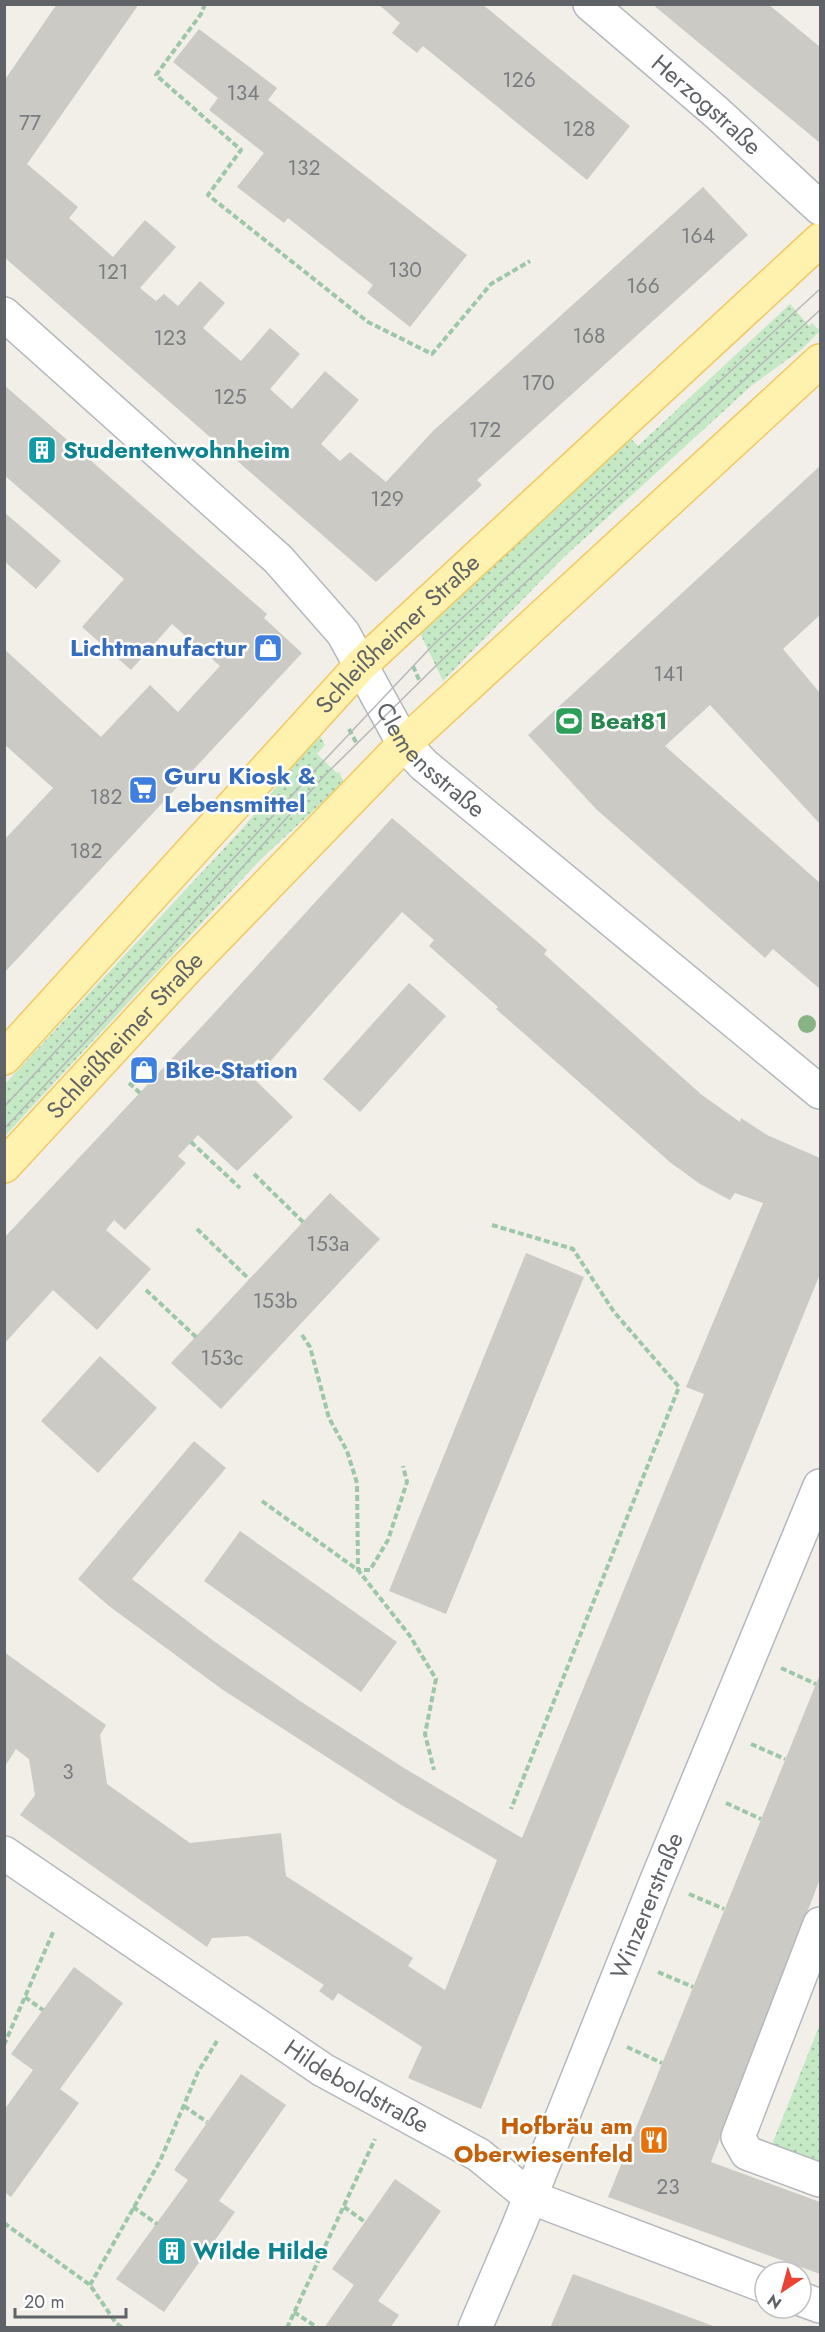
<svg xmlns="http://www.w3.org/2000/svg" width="825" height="2332" font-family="Jost,sans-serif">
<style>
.grass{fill:url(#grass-dots)}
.building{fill:#cccac5}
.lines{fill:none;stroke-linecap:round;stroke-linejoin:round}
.minor-casing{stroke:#b5b8bc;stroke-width:36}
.major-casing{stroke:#f2c960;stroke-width:36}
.path{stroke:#9cc7a9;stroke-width:4;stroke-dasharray:6 3;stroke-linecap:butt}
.minor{stroke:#fff;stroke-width:33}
.major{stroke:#fff2af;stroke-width:33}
.tram{stroke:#b6b7b8;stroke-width:1.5}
.tree{fill:#89b387}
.labels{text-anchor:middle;stroke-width:5;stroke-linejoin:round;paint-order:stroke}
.number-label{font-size:21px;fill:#7a7d7f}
.street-label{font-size:24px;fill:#5f6368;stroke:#fff}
.culture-label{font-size:24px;font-weight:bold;fill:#0d838f;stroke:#fff;text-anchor:start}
.shop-label{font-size:24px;font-weight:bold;fill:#366cbe;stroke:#fff;text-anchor:start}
.leisure-label{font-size:24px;font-weight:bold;fill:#27864d;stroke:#fff;text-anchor:start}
.food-label{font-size:24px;font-weight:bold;fill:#c56008;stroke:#fff;text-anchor:end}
</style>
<defs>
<pattern id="grass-dots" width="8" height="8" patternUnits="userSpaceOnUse" patternTransform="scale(1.5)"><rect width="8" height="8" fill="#c5e8c5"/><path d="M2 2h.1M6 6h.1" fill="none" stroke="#a3c0a4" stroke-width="1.8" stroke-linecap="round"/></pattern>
</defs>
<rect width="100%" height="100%" fill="#f1efe8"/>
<!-- grass -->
<g class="grass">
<path d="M790 304 809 326 812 323 820 331 802 349 751 386 563 558 443 681 419 631 628 436 638 446Z"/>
<path d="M319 734 325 745 317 754 337 773 339 772 344 782 260 860 5 1136 4 1085 243 828Z"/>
<path d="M820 2024V2167L771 2147Z"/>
</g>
<!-- building -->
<g class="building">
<path d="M57 4H139L27 164 78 207 69 218 113 257 145 220 176 247 140 288 156 301 164 294 178 306 200 281 225 303 203 328 241 361 270 328 300 354 270 389 292 409 325 371 359 400 321 444 340 461 350 452 386 482 433 431 703 187 748 235 477 480 482 485 376 582 4 257V81Z"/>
<path d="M378 4H482L630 126 587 180 423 46 417 53 392 33 400 23Z"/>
<path d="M652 4H768L820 47V143Z"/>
<path d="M199 29 277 88 268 100 467 255 410 327 367 293 373 285 288 218 284 223 237 187 264 153 209 110 218 98 173 62Z"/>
<path d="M4 385 267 614 264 618 302 653 4 973V840L53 788 4 744V649L101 737 150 685 178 712 220 666 172 624 131 670 82 627 124 579 4 475Z"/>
<path d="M820 466V615L783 649 820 693V824L710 705 665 746 820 883V989L773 949 765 958 596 809 528 735Z"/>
<path d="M4 512 61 561 36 589 4 561Z"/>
<path d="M392 818 547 950 544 954 702 1095 740 1122 741 1118 767 1135 820 1158V1274L481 2109 408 2078 422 2047 338 1993 333 2001 319 1991 324 1985 248 1936 212 1938 207 1947 20 1815 35 1795 29 1759 16 1749 4 1768V1652L106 1725 100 1735 107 1784 190 1843 281 1833 286 1876 413 1958 408 1966 445 1990 497 1860 398 1803 223 1690 109 1606 78 1579 194 1441 226 1468 132 1579 215 1642 300 1701 404 1768 522 1838 704 1394 686 1387 763 1203 735 1193 730 1200 700 1184 671 1163 496 1009 498 1007 429 946 434 940 402 912 267 1065 258 1059 246 1071 293 1117 237 1171 198 1135 178 1156 186 1163 125 1230 114 1220 106 1230 151 1269 97 1330 53 1290 4 1344V1238L206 1022Z"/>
<path d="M409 983 446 1016 360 1112 323 1079Z"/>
<path d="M330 1193 380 1239 221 1409 171 1363Z"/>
<path d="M526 1253 584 1277 446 1614 389 1591Z"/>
<path d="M100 1356 157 1408 98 1473 41 1421Z"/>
<path d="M240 1531 397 1642 361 1692 204 1581Z"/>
<path d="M820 1674V1879L711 2162 820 2202V2274L608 2197Z"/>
<path d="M74 1967 123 2003 60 2089 79 2103 11 2197 4 2192V2110L33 2070 11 2054Z"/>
<path d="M241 2074 286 2105 219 2201 235 2212 164 2312 116 2279 188 2180 174 2170Z"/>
<path d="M395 2179 441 2211 378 2301 399 2315 390 2328H324L354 2285 332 2269Z"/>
<path d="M573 2274 716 2327V2328H550Z"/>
</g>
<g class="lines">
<!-- minor casing -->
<g class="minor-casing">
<g id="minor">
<path id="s1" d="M590 4 716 112 820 208"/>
<path id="s2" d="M4 314 278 559 343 633 404 744 424 765 820 1092"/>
<path id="s3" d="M4 1853 323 2070 479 2155 530 2197 765 2286"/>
<path d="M820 1924 738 2137 747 2153 820 2180"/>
<path d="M801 2299 820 2306"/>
<path id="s4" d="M475 2328 519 2225 657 1880 820 1486"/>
</g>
</g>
<!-- major casing -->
<g class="major-casing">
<g id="major">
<path id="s5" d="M4 1058 361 665 820 240"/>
<path id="s6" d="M4 1166 187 968 404 744 820 361"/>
</g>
</g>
<!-- path -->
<g class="path">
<path d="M205 4 201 14 156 75 241 150 208 195 368 322 432 354 491 284 530 261"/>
<path d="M413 666 420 682"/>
<path d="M349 729 357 744"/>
<path d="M129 1083 140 1093"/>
<path d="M191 1142 240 1188"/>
<path d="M254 1174 303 1222"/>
<path d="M492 1225 573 1249 614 1312 679 1387 511 1809"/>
<path d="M197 1229 249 1279"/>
<path d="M146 1290 196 1337"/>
<path d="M302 1335 310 1347 329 1418 347 1451 357 1483 358 1570H370L388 1540 407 1482 403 1466"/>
<path d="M262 1501 358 1570 410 1636 436 1679 425 1734 434 1770"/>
<path d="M781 1668 816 1684"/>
<path d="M751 1744 785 1759"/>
<path d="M726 1803 761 1819"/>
<path d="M689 1894 724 1909"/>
<path d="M658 1972 693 1987"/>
<path d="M25 1997 43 2010"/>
<path d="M4 2045 54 1930"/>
<path d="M627 2047 662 2063"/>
<path d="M184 2106 207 2122"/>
<path d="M133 2207 157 2224"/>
<path d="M344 2207 365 2222"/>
<path d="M4 2223 90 2285 116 2323 123 2328"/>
<path d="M90 2285 160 2161 198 2072 217 2041"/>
<path d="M294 2312 318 2328"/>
<path d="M287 2328 375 2139"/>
</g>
<!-- minor -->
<use href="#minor" class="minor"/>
<!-- major -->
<use href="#major" class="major"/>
<!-- tram -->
<g class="tram">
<path d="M4 1107 318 767 434 644 820 289"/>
<path d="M4 1129 114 1011 325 775 443 659 820 310"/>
</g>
</g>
<!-- trees -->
<circle class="tree" cx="807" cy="1024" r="9"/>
<!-- icons -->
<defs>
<g id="building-square" transform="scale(1.5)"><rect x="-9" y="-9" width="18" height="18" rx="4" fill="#0f9aa8" stroke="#fff"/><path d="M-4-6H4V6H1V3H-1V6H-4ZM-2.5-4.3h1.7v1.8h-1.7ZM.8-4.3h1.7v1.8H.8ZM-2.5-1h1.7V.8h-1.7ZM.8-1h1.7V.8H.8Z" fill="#fff"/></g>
<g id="shop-square" transform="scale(1.5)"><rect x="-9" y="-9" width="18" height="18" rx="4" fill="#3f7fe0" stroke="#fff"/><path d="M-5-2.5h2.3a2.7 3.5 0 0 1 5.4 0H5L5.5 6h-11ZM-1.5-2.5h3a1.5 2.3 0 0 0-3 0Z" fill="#fff"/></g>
<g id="stadium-square" transform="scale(1.5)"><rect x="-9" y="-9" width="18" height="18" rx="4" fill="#2e9e5b" stroke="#fff"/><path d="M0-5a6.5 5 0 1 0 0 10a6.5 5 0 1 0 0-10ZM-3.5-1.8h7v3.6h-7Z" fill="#fff"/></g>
<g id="supermarket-square" transform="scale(1.5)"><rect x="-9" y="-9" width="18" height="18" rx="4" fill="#3f7fe0" stroke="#fff"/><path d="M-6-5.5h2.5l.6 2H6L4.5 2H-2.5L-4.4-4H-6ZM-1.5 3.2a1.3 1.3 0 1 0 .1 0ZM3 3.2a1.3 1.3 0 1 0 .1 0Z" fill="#fff"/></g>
<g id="restaurant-square" transform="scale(1.5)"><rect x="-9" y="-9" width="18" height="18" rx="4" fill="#e8710a" stroke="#fff"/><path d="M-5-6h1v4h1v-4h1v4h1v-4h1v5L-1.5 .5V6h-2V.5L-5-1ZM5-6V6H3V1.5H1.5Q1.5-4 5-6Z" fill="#fff"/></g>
</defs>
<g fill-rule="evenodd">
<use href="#building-square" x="42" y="450"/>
<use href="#shop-square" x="268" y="648"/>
<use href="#stadium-square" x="569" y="721"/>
<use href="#supermarket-square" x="143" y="790"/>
<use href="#shop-square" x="144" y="1070"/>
<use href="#restaurant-square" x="654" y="2140"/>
<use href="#building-square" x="172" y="2251"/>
</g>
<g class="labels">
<!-- number labels -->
<g class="number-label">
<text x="519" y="87">126</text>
<text x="243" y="100">134</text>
<text x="30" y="130">77</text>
<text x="579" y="136">128</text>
<text x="304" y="175">132</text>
<text x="698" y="243">164</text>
<text x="405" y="277">130</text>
<text x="113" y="279">121</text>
<text x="643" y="293">166</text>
<text x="589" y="343">168</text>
<text x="170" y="345">123</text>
<text x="538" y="390">170</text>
<text x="230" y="404">125</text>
<text x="485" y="437">172</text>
<text x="387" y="506">129</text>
<text x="669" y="681">141</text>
<text x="106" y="804">182</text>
<text x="86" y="858">182</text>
<text x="328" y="1251">153a</text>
<text x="275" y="1308">153b</text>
<text x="222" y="1365">153c</text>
<text x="68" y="1779">3</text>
<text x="668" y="2194">23</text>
</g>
<!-- street labels -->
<g class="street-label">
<text dy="8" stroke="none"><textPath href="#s1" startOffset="154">Herzogstraße</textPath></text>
<text dy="8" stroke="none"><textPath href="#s5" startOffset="579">Schleißheimer Straße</textPath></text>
<text dy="8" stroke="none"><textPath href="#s2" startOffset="622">Clemensstraße</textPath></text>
<text dy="8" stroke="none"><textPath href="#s6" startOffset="178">Schleißheimer Straße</textPath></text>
<text dy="8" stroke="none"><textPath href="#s4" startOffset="456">Winzererstraße</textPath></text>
<text dy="8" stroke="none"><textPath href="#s3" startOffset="423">Hildeboldstraße</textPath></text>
</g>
<!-- culture labels -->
<g class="culture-label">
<text x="63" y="458">Studentenwohnheim</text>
<text x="193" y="2259">Wilde Hilde</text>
</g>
<!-- shop labels -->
<g class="shop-label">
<text x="247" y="656" text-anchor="end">Lichtmanufactur</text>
<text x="164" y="784">Guru Kiosk &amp;<tspan x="164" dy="28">Lebensmittel</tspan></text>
<text x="165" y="1078">Bike-Station</text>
</g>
<!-- leisure labels -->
<g class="leisure-label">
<text x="590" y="729">Beat81</text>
</g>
<!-- food labels -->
<g class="food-label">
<text x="633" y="2134">Hofbräu am<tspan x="633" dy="28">Oberwiesenfeld</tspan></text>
</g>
</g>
<!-- border -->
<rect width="825" height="2332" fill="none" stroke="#5f6368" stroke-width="12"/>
<!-- north arrow -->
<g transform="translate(783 2290) rotate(216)"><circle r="28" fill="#ffffff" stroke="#bfc1c3" stroke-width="1.5"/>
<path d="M0-4.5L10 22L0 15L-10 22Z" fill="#ea4335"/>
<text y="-9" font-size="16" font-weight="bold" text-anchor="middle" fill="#5f6368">N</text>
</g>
<!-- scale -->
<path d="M15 2308v9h111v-9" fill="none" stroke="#5f6368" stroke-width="3"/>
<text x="24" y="2308" font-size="18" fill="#5f6368" stroke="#ffffff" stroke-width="4.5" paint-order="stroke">20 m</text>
</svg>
